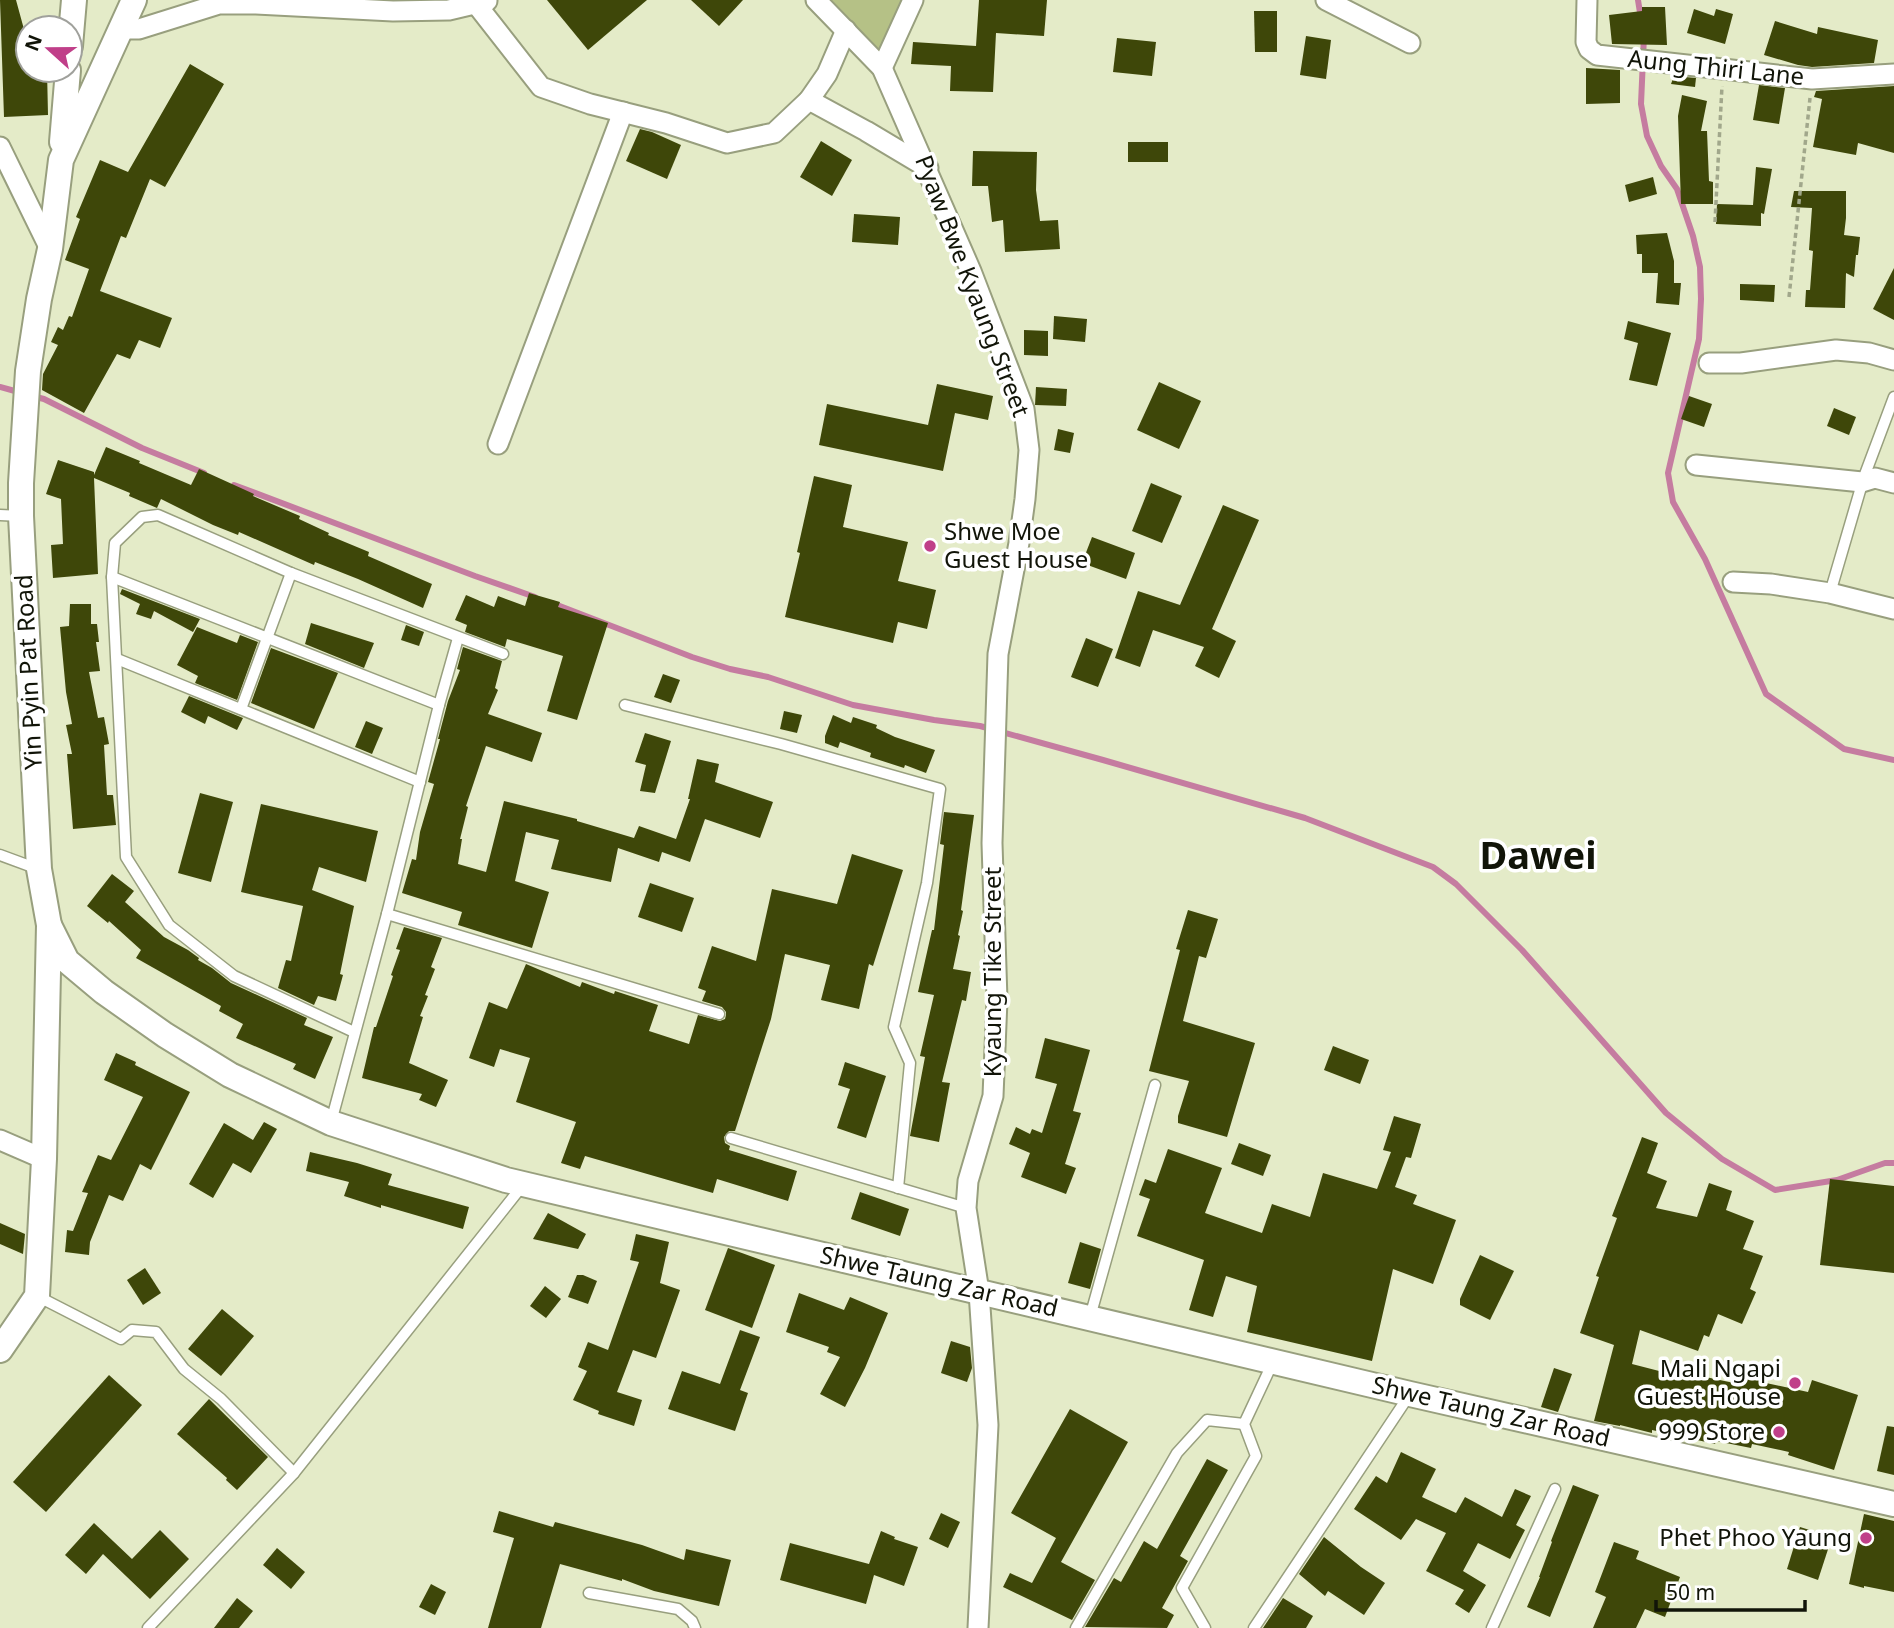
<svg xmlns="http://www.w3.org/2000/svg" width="1894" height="1628" font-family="'Noto Sans',sans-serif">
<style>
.green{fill:#b5c186}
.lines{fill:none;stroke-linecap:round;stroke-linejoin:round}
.stream{stroke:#c57ca0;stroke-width:6}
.building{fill:#3e4709}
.service-casing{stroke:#989f7e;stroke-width:13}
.minor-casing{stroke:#989f7e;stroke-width:23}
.tertiary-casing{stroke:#989f7e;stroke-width:28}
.path{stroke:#a1a78b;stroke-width:3.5;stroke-dasharray:5 3.5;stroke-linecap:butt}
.service{stroke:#fff;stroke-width:10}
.minor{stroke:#fff;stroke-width:19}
.tertiary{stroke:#fff;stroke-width:24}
.poi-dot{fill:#c03f89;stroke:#fff;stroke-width:2.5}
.labels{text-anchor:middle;stroke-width:7;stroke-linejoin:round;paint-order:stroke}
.street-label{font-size:24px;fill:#111408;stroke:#fff}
.poi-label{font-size:24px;fill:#111408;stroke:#fff;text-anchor:end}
.town-label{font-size:38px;font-weight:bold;fill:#111408;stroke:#fff}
</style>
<rect width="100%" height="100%" fill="#e4ebc8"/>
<!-- green -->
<path class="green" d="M823 0H905L892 29 877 51Z"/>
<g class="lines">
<!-- stream -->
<g class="stream">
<path d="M1638 0 1641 19"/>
<path d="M1644 36 1641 104 1647 136 1661 166 1677 189 1693 236 1700 267 1701 299 1699 339 1668 473 1673 502 1705 559 1766 694 1844 749 1894 760"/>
<path d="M0 387 22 393"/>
<path d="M32 396 44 399 142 448 204 473"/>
<path d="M234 485 475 576 535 597"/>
<path d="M552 603 692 657 730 669 768 677 853 705 934 720 980 726 1103 760 1305 818 1433 867 1456 884 1522 950 1666 1113 1722 1159 1775 1190 1837 1180 1885 1163H1894"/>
</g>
</g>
<!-- building -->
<g class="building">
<path d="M0 0H16L25 33H28V70H47L48 115 4 117Z"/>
<path d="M547 0H647L588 50Z"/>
<path d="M691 0H743L719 26Z"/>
<path d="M979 0H1047L1044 36 996 33 993 92 950 91 951 66 911 64 913 42 976 46Z"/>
<path d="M1642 7H1665L1667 45 1612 44 1609 15 1642 11Z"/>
<path d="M1694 9 1714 16 1716 9 1733 14 1725 44 1687 33Z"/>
<path d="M1254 11H1277V52H1255Z"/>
<path d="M1775 21 1817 34 1818 27 1878 40 1874 63 1812 67 1798 65 1764 55Z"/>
<path d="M1306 36 1331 40 1326 79 1300 75Z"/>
<path d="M1117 38 1156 42 1152 76 1113 72Z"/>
<path d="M190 64 224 84 165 187 150 179 126 238 121 236 100 291 172 318 160 348 139 340 130 359 117 354 84 413 42 390 43 374 58 345 51 342 58 327 63 330 69 316 72 317 89 269 65 260 80 219 76 217 100 160 128 172Z"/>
<path d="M1586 68 1620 70V103L1586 104Z"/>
<path d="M1674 76 1696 78 1695 87 1671 84Z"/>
<path d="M1759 85 1785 88 1779 124 1753 120Z"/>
<path d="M1894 86V153L1858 143 1856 155 1813 147 1822 99 1814 97 1816 91Z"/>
<path d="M1682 95 1707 101 1701 131H1707L1709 181 1713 182V204H1681L1678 116Z"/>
<path d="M640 129 652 132 681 145 667 179 626 161Z"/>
<path d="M821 141 852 160 832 196 800 177Z"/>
<rect x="1128" y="142" width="40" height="20"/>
<path d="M973 151 1037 152 1036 190 1040 221 1058 220 1060 249 1005 252 1003 220 992 222 988 186H972Z"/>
<path d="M1756 167 1772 169 1764 214 1761 213V226L1716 224 1717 204 1753 205Z"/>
<path d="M1653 177 1657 194 1629 202 1625 185Z"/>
<path d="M1794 191H1846V218L1844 235 1860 237 1858 255H1856L1854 277 1846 273 1845 308 1805 307 1806 290H1810L1813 251 1809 250 1812 208 1791 207Z"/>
<path d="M854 214 900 217 898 245 852 242Z"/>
<path d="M1667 233 1674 261V283H1681L1679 305 1656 303 1658 273H1642V254H1637L1636 235Z"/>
<path d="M1894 268V320L1873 309Z"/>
<path d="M1740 284 1775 285 1774 302 1740 300Z"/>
<path d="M1054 316 1087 319 1085 342 1053 339Z"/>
<path d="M1628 321 1671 333 1657 386 1629 380 1638 343 1624 339Z"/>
<path d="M1024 330 1048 331V356L1024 355Z"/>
<path d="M1159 382 1201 401 1179 449 1137 430Z"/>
<path d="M937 384 993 396 988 420 955 413 943 471 819 445 827 404 928 425Z"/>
<path d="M1036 387 1067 389 1066 406 1035 405Z"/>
<path d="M1689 396 1712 404 1704 427 1681 419Z"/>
<path d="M1834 408 1856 417 1849 435 1827 426Z"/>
<path d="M1058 429 1074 433 1070 453 1054 450Z"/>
<path d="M106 447 140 461 139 463 191 485 199 469 254 494 253 496 300 516 299 519 329 533 328 535 369 552 368 556 432 584 423 608 358 579 315 562 314 565 239 532 238 535 213 525 161 499 157 508 129 496 130 493 94 478 98 574 53 578 51 545 63 544 61 499 46 494 58 460 94 472V475Z"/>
<path d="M814 476 852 485 843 527 908 542 898 581 936 590 927 629 898 622 893 643 785 617 800 553 797 552Z"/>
<path d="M1151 483 1182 496 1162 543 1132 531Z"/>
<path d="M1223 505 1259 520 1212 629 1236 641 1219 678 1195 666 1204 647 1153 630 1140 667 1115 658 1138 591 1180 605Z"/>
<path d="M1092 537 1135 553 1126 579 1082 563Z"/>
<path d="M122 589 200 619 193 632 154 611 151 619 136 614 140 604 120 594Z"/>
<path d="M529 593 560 602 558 607 608 623 577 720 547 711 563 656 507 639 505 647 465 632 467 625 455 620 466 595 494 607 498 596 525 606Z"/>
<path d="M70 604H91V624H97L99 642H96L100 671 89 672 98 718 104 717 109 744 104 745 107 795H113L116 825 73 829 67 754H72L66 725 72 724 66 692 60 627 69 626Z"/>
<path d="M311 623 374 643 364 668 305 644Z"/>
<path d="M406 625 424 632 419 646 401 640Z"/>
<path d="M197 627 237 643 240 635 258 642 237 700 195 683 198 676 177 665Z"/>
<path d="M1086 638 1113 649 1098 687 1071 677Z"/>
<path d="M463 647 502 661 495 688 498 690 488 714 542 733 532 762 486 746 466 806 468 807 460 839H462L458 864 486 872 504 801 577 819V821L634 838 639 826 676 839 690 799H688L697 759 719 764 715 782 773 802 760 838 705 819 690 862 662 852 659 862 618 848 611 882 551 869 559 840 526 832 515 881 549 892 532 948 458 925 462 912 402 893 412 859 416 860 420 832 434 784 428 782 440 739H438L448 701 460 670 457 669Z"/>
<path d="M271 648 338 673 314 729 251 703Z"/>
<path d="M663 674 680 680 671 703 654 697Z"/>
<path d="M189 696 243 718 237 730 208 716 205 724 181 712Z"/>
<path d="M784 711 802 715 797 733 780 729Z"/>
<path d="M833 715 851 723 853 717 877 725 876 728 895 737 935 750 926 773 905 765 904 768 870 757 871 753 840 742 838 748 825 743V736Z"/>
<path d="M366 721 383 728 372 754 355 747Z"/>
<path d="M645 733 671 741 655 793 640 791 646 765 635 762Z"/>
<path d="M200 793 233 802 211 882 178 873Z"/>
<path d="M261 804 378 831 366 882 319 867 312 890 354 906 340 974 343 975 336 1001 318 996 314 1005 278 988 286 960 291 961 303 906 241 892Z"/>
<path d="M944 812 974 815 961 910 963 911 958 935 960 936 953 969 971 972 966 1001 962 1000 942 1082 950 1083 939 1142 910 1136 925 1057 920 1056 934 995 918 992 932 930H934L944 845 940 844Z"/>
<path d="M852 854 903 870 873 966 869 964 859 1009 821 1000 830 965 785 954 771 1019 735 1131H729L724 1137 725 1143 730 1146 729 1150 797 1171 788 1201 717 1179 713 1193 585 1156 580 1169 561 1163 576 1122 516 1102 530 1058 500 1049 494 1067 469 1058 489 1002 507 1009 526 964 580 987 582 982 614 994 615 991 658 1005 649 1031 689 1044 698 1015 720 1021 725 1019 726 1015V1012L722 1007 702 1001 706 991 698 988 712 946 756 961 772 889 837 904Z"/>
<path d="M112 874 134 891 125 902 164 937 188 950 199 958 198 960 212 968 231 983 307 1018 304 1025 333 1037 315 1079 293 1069 296 1064 236 1038 243 1024 219 1011 221 1006 136 958 141 950 109 921 108 923 87 906Z"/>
<path d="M650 883 694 898 682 932 638 917Z"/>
<path d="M1188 910 1218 919 1206 958 1199 956 1183 1021 1255 1043 1227 1137 1178 1123V1116L1189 1081 1149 1071 1180 950 1176 949Z"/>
<path d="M404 927 442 938 431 967 435 969 425 995 428 996 420 1016 423 1017 409 1063 448 1080 436 1107 419 1100 422 1094 362 1078 374 1027H376L393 976 391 975 400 950 396 949Z"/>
<path d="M1045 1038 1090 1050 1073 1111 1081 1113 1065 1164 1076 1168 1066 1194 1021 1177 1030 1153 1009 1144 1016 1127 1030 1134 1032 1129 1042 1133 1057 1084 1035 1078Z"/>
<path d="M1333 1046 1369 1060 1360 1084 1324 1070Z"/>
<path d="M116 1053 136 1062 135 1065 190 1092 151 1170 140 1164 123 1201 109 1195 90 1242 89 1255 65 1252 67 1230 73 1231 88 1193 82 1192 98 1155 111 1160 143 1097 104 1080Z"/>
<path d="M845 1062 886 1076 866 1138 837 1128 850 1089 838 1085Z"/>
<path d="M1394 1116 1421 1124 1411 1158 1406 1157 1395 1187 1417 1195 1413 1204 1456 1220 1433 1284 1393 1269 1372 1361 1247 1332 1257 1286 1226 1276 1213 1317 1189 1310 1204 1260 1137 1236 1150 1199 1139 1195 1145 1179 1156 1183 1168 1149 1222 1168 1205 1213 1262 1233 1272 1204 1310 1217 1323 1173 1377 1189 1391 1152 1383 1150Z"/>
<path d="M264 1122 277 1129 251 1173 233 1163 213 1198 189 1184 224 1123 253 1140Z"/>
<path d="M1642 1137 1658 1143 1647 1173 1667 1181 1656 1208 1697 1217 1709 1183 1732 1191 1726 1210 1754 1221 1743 1249 1763 1256 1750 1289 1756 1292 1742 1324 1718 1314 1709 1337 1704 1335 1698 1351 1640 1330 1632 1364 1694 1380 1696 1375 1734 1383 1737 1373 1767 1380 1766 1383 1808 1392 1812 1380 1858 1395 1834 1470 1788 1455 1789 1452 1752 1444 1751 1448 1716 1441 1715 1444 1652 1430V1433L1620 1425V1426L1594 1421 1614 1345 1580 1333 1599 1277 1596 1276 1617 1218 1612 1216Z"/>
<path d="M1239 1143 1271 1155 1263 1176 1231 1164Z"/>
<path d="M310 1152 357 1163 392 1174 388 1185 469 1207 463 1229 381 1205V1208L344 1196 349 1182 306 1171Z"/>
<path d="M1830 1179 1894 1186V1273L1820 1265Z"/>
<path d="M860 1192 909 1209 900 1236 851 1219Z"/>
<path d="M548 1213 586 1234 578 1249 533 1239Z"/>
<path d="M0 1223 25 1234 23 1254 0 1244Z"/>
<path d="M636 1234 669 1242 660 1283 680 1290 656 1358 633 1350 617 1392 642 1400 634 1426 598 1414 599 1411 573 1400 587 1371 578 1367 588 1342 608 1350 639 1262 630 1260Z"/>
<path d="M1080 1242 1101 1249 1090 1289 1068 1283Z"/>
<path d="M728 1248 775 1265 752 1328 705 1310Z"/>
<path d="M1480 1255 1514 1271 1490 1320 1460 1305V1299Z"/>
<path d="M145 1268 161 1293 143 1305 127 1280Z"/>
<path d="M577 1275H583L597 1281 588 1304 568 1297Z"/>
<path d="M545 1286 561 1299 546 1318 530 1306Z"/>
<path d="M799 1293 844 1310 850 1297 888 1313 865 1368 845 1407 820 1394 840 1357 827 1352 829 1347 786 1332Z"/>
<path d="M222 1309 254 1336 221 1376 188 1349Z"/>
<path d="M740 1330 760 1337 740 1390 748 1393 735 1431 668 1409 682 1371 720 1384Z"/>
<path d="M951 1341 970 1347 972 1368 967 1382 941 1373Z"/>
<path d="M1554 1368 1572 1374 1558 1412 1541 1407Z"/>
<path d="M109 1375 142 1405 46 1512 13 1482Z"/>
<path d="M209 1399 268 1457 237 1490 226 1480 227 1478 177 1434Z"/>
<path d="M1070 1409 1128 1442 1061 1562 1095 1580 1072 1620 1003 1587 1010 1573 1032 1583 1056 1538 1011 1513Z"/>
<path d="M1887 1426 1894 1427V1475L1877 1471Z"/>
<path d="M1401 1452 1436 1469 1422 1497 1456 1513 1465 1497 1502 1517 1515 1489 1531 1496 1516 1525 1525 1530 1510 1559 1478 1543 1463 1571 1486 1585 1469 1613 1455 1604 1464 1590 1426 1571 1446 1533 1416 1519 1401 1540 1354 1509 1376 1476 1387 1483Z"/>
<path d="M1207 1459 1228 1470 1180 1556 1188 1561 1162 1608 1174 1615 1167 1628 1085 1627 1114 1578 1121 1582 1144 1541 1157 1549Z"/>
<path d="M1573 1485 1599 1495 1550 1617 1527 1607 1540 1577H1539L1552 1542 1551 1541Z"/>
<path d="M499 1511 553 1527 555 1522 642 1545 684 1560 686 1549 731 1560 719 1606 654 1591 622 1579V1581L560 1564 541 1628H488L514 1538 493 1532Z"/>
<path d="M941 1513 960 1522 948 1548 929 1539Z"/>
<path d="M1864 1514 1894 1521V1592L1864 1586V1588L1849 1584Z"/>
<path d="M94 1523 132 1559 160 1530 189 1559 150 1599 103 1554 86 1574 65 1555Z"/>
<path d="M1800 1527 1832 1537 1818 1580 1787 1569Z"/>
<path d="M881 1531 895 1537 894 1539 918 1547 904 1586 874 1575 866 1604 780 1580 790 1543 869 1564Z"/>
<path d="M1324 1537 1361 1567 1385 1583 1364 1615 1328 1591 1325 1596 1299 1574Z"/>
<path d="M1614 1542 1639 1551 1636 1559 1680 1577 1665 1617 1645 1609 1636 1628H1593L1606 1597 1595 1592Z"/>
<path d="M277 1548 305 1572 291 1589 263 1565Z"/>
<path d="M431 1584 446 1592 435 1615 419 1607Z"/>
<path d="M237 1598 253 1611 239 1628H214Z"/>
<path d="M1283 1598 1313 1616 1306 1628H1263Z"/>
</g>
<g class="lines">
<!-- service casing -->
<g class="service-casing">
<g id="service">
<path d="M0 515 21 516"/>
<path d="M112 577 439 705"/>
<path d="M1830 593 1864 477 1894 397"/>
<path d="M117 659 420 782"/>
<path d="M625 705 781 744 940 789 927 883 894 1027 910 1063 898 1188"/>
<path d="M241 709 291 573"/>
<path d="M0 855 38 869"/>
<path d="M387 914 719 1014"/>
<path d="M354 1032 234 976 169 925 126 857 112 577 115 543 142 517 158 515 291 573 503 654"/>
<path d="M331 1122 387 914 439 705 458 638"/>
<path d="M731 1138 966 1208"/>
<path d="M39 1297 121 1339 132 1330 156 1332 184 1369 221 1399 294 1473"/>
<path d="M1090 1317 1155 1085"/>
<path d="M589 1593 678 1609 692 1621 695 1628"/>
<path d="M148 1628 294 1473 523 1185"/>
<path d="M1076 1628 1177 1453 1207 1420 1244 1424"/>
<path d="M1205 1628 1182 1588 1256 1456 1244 1424 1273 1362"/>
<path d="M1254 1628 1410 1394"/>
<path d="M1492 1628 1555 1489"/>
</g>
</g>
<!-- minor casing -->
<g class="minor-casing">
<g id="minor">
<path d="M816 0 882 68 971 271 1024 409 1029 450 1025 499 1019 543 998 654 992 843 997 1000 993 1096 968 1181 966 1208 979 1292 988 1425 978 1628"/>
<path d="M1326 0 1410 43"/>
<path d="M1587 0 1586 42 1589 49 1597 55 1812 79 1894 74"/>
<path d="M476 4 541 87 590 104 666 123 727 143 774 133 809 100 866 131 928 168"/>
<path d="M122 29H139L219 4H256L393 11 449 10 487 1"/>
<path d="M882 68 913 0"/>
<path d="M809 100 827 74 846 30"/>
<path d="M0 147 50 249"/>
<path d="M1709 363H1741L1836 350 1869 353 1894 360"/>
<path d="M498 444 623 112"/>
<path d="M1696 465 1862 482 1875 478 1894 483"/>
<path d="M1733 582 1771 584 1830 593 1894 609"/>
<path d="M0 1140 44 1159"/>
</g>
</g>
<!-- tertiary casing -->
<g class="tertiary-casing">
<g id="tertiary">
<path d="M70 46 74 0"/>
<path d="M62 142 68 70"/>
<path d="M49 925 67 961 104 992 165 1035 230 1075 331 1123 506 1180 1410 1394 1894 1504"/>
<path d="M0 1350 37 1296 44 1159 49 925 39 869 21 516V483L28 371 39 299 50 249 61 160 134 0"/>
</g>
</g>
<!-- path -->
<g class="path">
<path d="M1715 222 1722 86"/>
<path d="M1789 297 1810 98"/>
</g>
<!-- service -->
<use href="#service" class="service"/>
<!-- minor -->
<use href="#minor" class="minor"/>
<!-- tertiary -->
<use href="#tertiary" class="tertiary"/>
</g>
<!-- markers -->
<g class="poi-dot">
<circle cx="930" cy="546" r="7"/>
<circle cx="1795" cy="1383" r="7"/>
<circle cx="1779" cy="1432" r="7"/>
<circle cx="1866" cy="1538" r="7"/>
</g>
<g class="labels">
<!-- street labels -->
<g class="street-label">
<text transform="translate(1716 68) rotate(6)" y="8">Aung Thiri Lane</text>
<text transform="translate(972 286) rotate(69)" y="8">Pyaw Bwe Kyaung Street</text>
<text transform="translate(29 672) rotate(-93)" y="8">Yin Pyin Pat Road</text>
<text transform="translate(993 972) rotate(-90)" y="8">Kyaung Tike Street</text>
<text transform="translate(939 1282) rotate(13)" y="8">Shwe Taung Zar Road</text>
<text transform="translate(1491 1412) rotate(13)" y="8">Shwe Taung Zar Road</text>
</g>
<!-- poi labels -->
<g class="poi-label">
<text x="944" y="540" text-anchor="start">Shwe Moe<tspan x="944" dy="28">Guest House</tspan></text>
<text x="1781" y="1377">Mali Ngapi<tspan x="1781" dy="28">Guest House</tspan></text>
<text x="1765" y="1440">999 Store</text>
<text x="1852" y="1546">Phet Phoo Yaung</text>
</g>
<!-- town labels -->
<g class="town-label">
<text x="1538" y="869">Dawei</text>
</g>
</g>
<!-- north arrow -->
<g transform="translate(49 49) rotate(291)"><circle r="33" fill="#ffffff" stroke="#a0a19c" stroke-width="2"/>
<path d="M0-5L12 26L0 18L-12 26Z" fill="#c03f89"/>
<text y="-10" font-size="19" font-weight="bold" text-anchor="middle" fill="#111408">N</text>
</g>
<!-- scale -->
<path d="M1656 1600v10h149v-10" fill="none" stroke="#111408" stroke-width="3.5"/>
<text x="1666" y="1600" font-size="21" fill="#111408" stroke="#ffffff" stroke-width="5" paint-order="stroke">50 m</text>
</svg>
